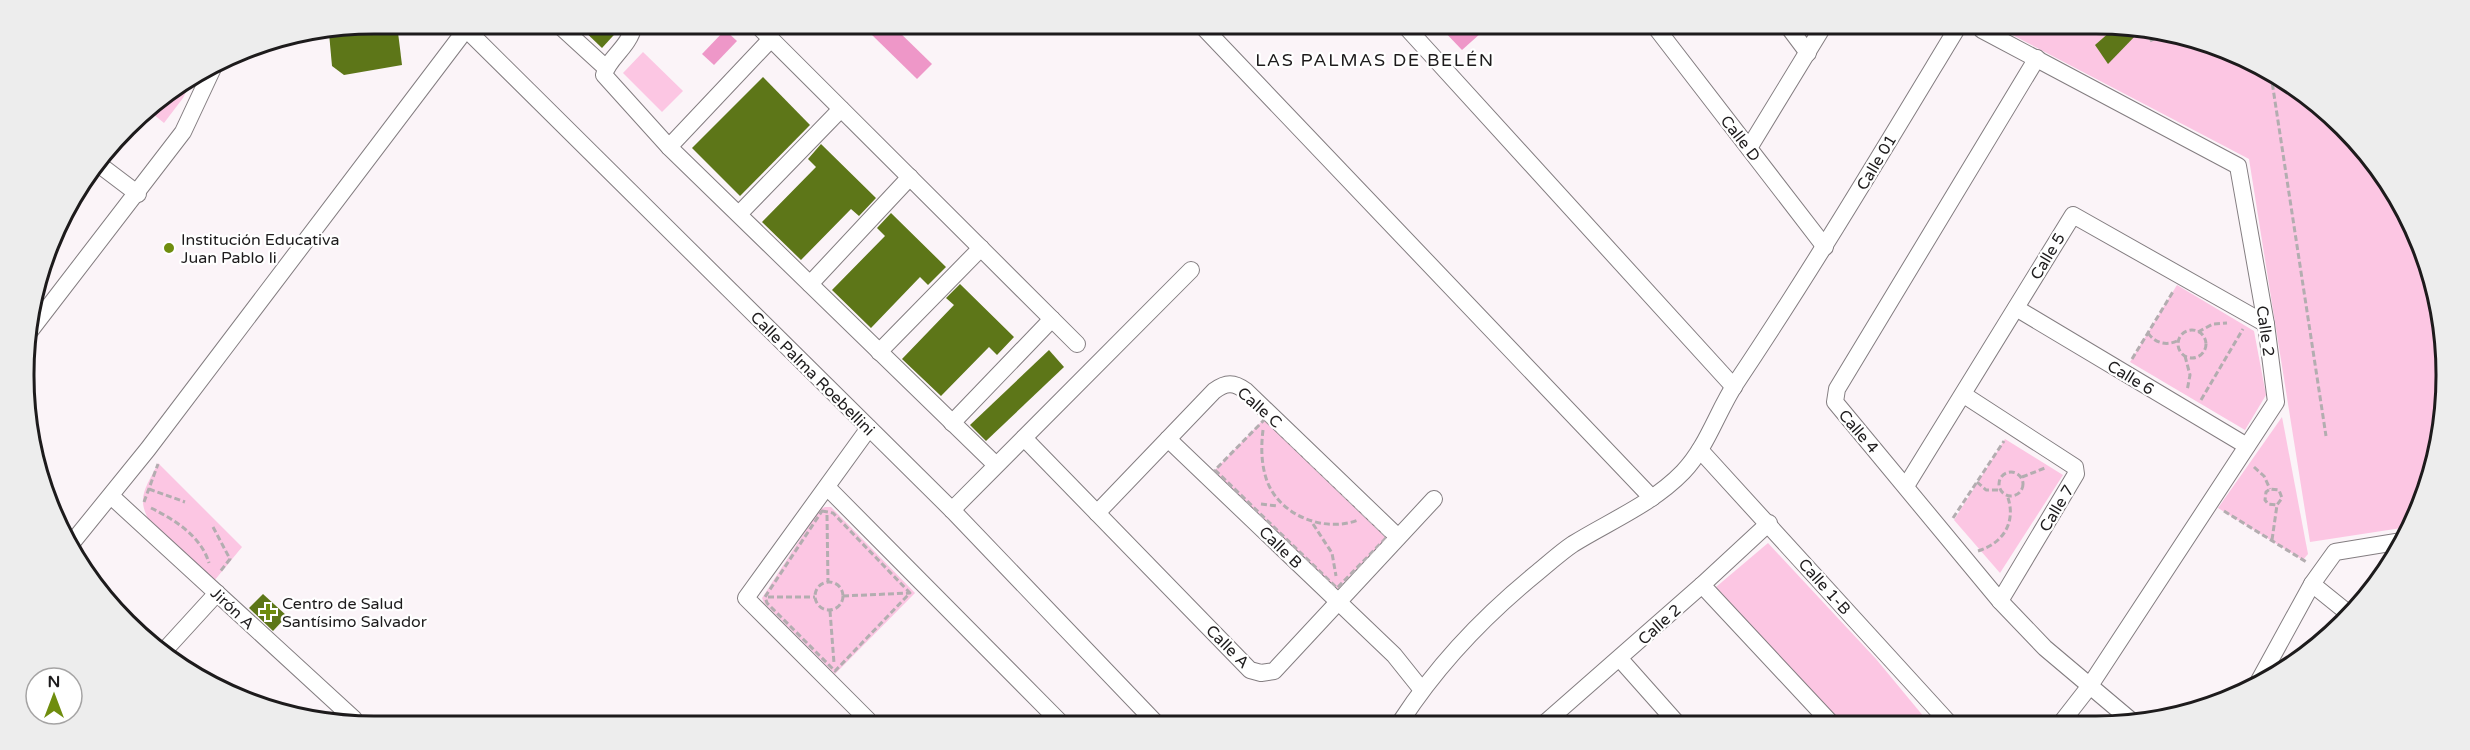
<svg xmlns="http://www.w3.org/2000/svg" width="2470" height="750" font-family="'Varela Round',sans-serif">
<style>
.green{fill:#fcc6e3}
.water{fill:#ee97c8}
.building{fill:#5d7618}
.lines{fill:none;stroke-linecap:round;stroke-linejoin:round}
.minor-casing{stroke:#837d80;stroke-width:18}
.path{stroke:#b3adb0;stroke-width:3;stroke-dasharray:6 3;stroke-linecap:butt}
.minor{stroke:#fff;stroke-width:16}
.poi-dot{fill:#6f8d0e;stroke:#fff;stroke-width:2}
.labels{text-anchor:middle;stroke-width:4.5;stroke-linejoin:round;paint-order:stroke}
.street-label{font-size:16px;fill:#1d1b1c;stroke:#fff}
.poi-label{font-size:16px;fill:#1d1b1c;stroke:#fff;text-anchor:start}
.neighbourhood-label{font-size:18px;letter-spacing:1.5px;fill:#1d1b1c;stroke:#fff}
.rim{fill:none;stroke:#1d1b1c;stroke-width:3}
</style>
<rect width="100%" height="100%" fill="#fbf4f8"/>
<!-- green -->
<g class="green">
<path d="M2003 30 2164 31 2290 83 2387 180 2439 307V444L2408 527 2310 542 2249 159Z"/>
<path d="M643 52 683 91 662 112 623 73Z"/>
<path d="M191 82 183 98 164 123 147 109Z"/>
<path d="M2177 285 2254 331 2266 395 2245 430 2130 362Z"/>
<path d="M2282 417 2308 554 2303 560 2218 508Z"/>
<path d="M1265 418 1388 537 1337 589 1214 471Z"/>
<path d="M2005 439 2063 475 2000 573 1954 520Z"/>
<path d="M158 463 242 547 214 581 150 522C135 497 147 487 158 463Z"/>
<path d="M825 507H831L915 593 835 674 764 603 762 598 819 510Z"/>
<path d="M1768 543 1876 659 1929 723 1838 722 1716 587Z"/>
</g>
<!-- water -->
<g class="water">
<path d="M879 26H893L932 64 917 79 871 34Z"/>
<path d="M1441 28H1480L1481 33 1462 50Z"/>
<path d="M725 30 737 41 714 65 702 54Z"/>
</g>
<!-- building -->
<g class="building">
<path d="M375 24H397L402 65 344 75 332 66 329 33Z"/>
<path d="M578 25H623L602 48Z"/>
<path d="M2111 31H2140L2108 64 2095 45Z"/>
<path d="M763 77 810 125 740 196 692 148Z"/>
<path d="M821 144 876 198 859 216 851 209 801 260 762 222 816 167 808 159Z"/>
<path d="M891 213 946 267 928 285 920 277 871 328 832 290 885 236 877 228Z"/>
<path d="M960 284 1014 337 997 355 989 347 941 396 902 359 954 305 946 298Z"/>
<path d="M1049 350 1064 367 986 441 970 425Z"/>
<path d="M263 594 287 616 273 631 249 608Z"/>
</g>
<g class="lines">
<!-- minor casing -->
<g class="minor-casing">
<g id="minor">
<path d="M559 25 606 68"/>
<path d="M634 25C629 48 608 58 604 75L669 147 996 465"/>
<path d="M757 25 1077 344"/>
<path d="M1203 27 1652 498"/>
<path d="M1407 28 1734 387"/>
<path d="M1657 29 1825 247"/>
<path d="M1790 29 1808 53"/>
<path d="M467 30 952 510 1154 721"/>
<path d="M1982 30 2238 166 2266 324 2276 402 2089 687 2061 723"/>
<path d="M2037 58 1837 389 1835 402 2000 601 2045 648 2134 723"/>
<path d="M669 147 771 39"/>
<path d="M1749 148 1821 30"/>
<path d="M101 166 138 194"/>
<path d="M739 214 841 109"/>
<path d="M810 284 910 177"/>
<path d="M2016 308 2247 446"/>
<path d="M27 335 183 132 213 68"/>
<path d="M879 352 981 248"/>
<path d="M1964 395 2075 467 2076 474 2000 601"/>
<path d="M952 423 1052 319"/>
<path d="M1024 438 1250 670 1261 673 1274 671 1434 499"/>
<path d="M1168 439 1394 655 1422 690"/>
<path d="M1700 450 1949 723"/>
<path d="M1906 486 2073 215 2266 324"/>
<path d="M827 487 1059 721"/>
<path d="M111 496 354 719"/>
<path d="M952 510 1191 270"/>
<path d="M1097 513 1214 391C1226 382 1234 382 1246 391L1398 537"/>
<path d="M71 544 148 449 470 24"/>
<path d="M2312 584 2348 613"/>
<path d="M1702 585 1830 722"/>
<path d="M164 651 217 593"/>
<path d="M1620 659 1676 722"/>
<path d="M2256 686 2312 584 2335 552 2402 541"/>
<path d="M868 720 746 598 869 428"/>
<path d="M1401 721C1438 664 1485 615 1538 572 1549 563 1561 552 1573 544 1610 521 1652 504 1683 472 1707 447 1717 412 1736 383 1813 268 1884 149 1956 30"/>
<path d="M1546 722 1702 585 1769 523"/>
</g>
</g>
<!-- path -->
<g class="path">
<path d="M2150 41 2167 32"/>
<path d="M2271 75 2326 436"/>
<circle cx="2192" cy="344" r="14"/>
<path d="M2198 332 2213 324 2227 323"/>
<path d="M2148 333C2155 343 2166 346 2177 341"/>
<path d="M2185 356 2190 375 2187 391"/>
<path d="M2132 359 2174 290"/>
<path d="M2201 400 2243 329"/>
<path d="M1265 419 1387 537 1337 588 1215 470Z"/>
<path d="M1263 430C1261 447 1261 464 1267 481 1280 516 1325 533 1358 520"/>
<path d="M2254 467 2264 476 2270 489"/>
<circle cx="2011" cy="484" r="12"/>
<path d="M2022 477 2045 468"/>
<path d="M1977 482 1986 490H2001"/>
<path d="M149 489 185 502"/>
<path d="M144 502 158 464"/>
<path d="M1261 504 1277 506"/>
<path d="M151 508C175 520 201 536 209 563"/>
<path d="M822 511 833 513 910 593 835 671 767 603 765 597Z"/>
<path d="M2224 511 2308 563"/>
<path d="M827 515 828 582"/>
<path d="M1953 518 2004 441"/>
<path d="M1313 524 1332 553 1336 576"/>
<path d="M213 527 230 559 219 573"/>
<path d="M2272 540 2277 505 2282 498 2279 490 2270 489 2266 492 2265 500 2268 504 2277 505"/>
<path d="M1978 551C2004 543 2017 521 2007 495"/>
<circle cx="829" cy="596" r="14"/>
<path d="M843 596 910 593"/>
<path d="M768 597H815"/>
<path d="M830 611 834 663"/>
</g>
<!-- minor -->
<use href="#minor" class="minor"/>
</g>
<!-- markers -->
<g class="poi-dot">
<circle cx="169" cy="248" r="6"/>
<path d="M265 603h6v6h6v6h-6v6h-6v-6h-6v-6h6z"/>
</g>
<g class="labels">
<!-- street labels -->
<g class="street-label">
<text transform="translate(1741 138) rotate(52)" y="6">Calle D</text>
<text transform="translate(1876 162) rotate(-59)" y="6">Calle 01</text>
<text transform="translate(2047 256) rotate(-59)" y="6">Calle 5</text>
<text transform="translate(2266 331) rotate(82)" y="6">Calle 2</text>
<text transform="translate(813 373) rotate(45)" y="6">Calle Palma Roebellini</text>
<text transform="translate(2131 377) rotate(31)" y="6">Calle 6</text>
<text transform="translate(1260 407) rotate(41)" y="6">Calle C</text>
<text transform="translate(1859 431) rotate(49)" y="6">Calle 4</text>
<text transform="translate(2056 508) rotate(-59)" y="6">Calle 7</text>
<text transform="translate(1281 547) rotate(44)" y="6">Calle B</text>
<text transform="translate(1825 586) rotate(48)" y="6">Calle 1-B</text>
<text transform="translate(233 608) rotate(43)" y="6">Jirón A</text>
<text transform="translate(1659 624) rotate(-42)" y="6">Calle 2</text>
<text transform="translate(1228 646) rotate(45)" y="6">Calle A</text>
</g>
<!-- poi labels -->
<g class="poi-label">
<text x="181" y="245">Institución Educativa<tspan x="181" dy="18">Juan Pablo Ii</tspan></text>
<text x="282" y="609">Centro de Salud<tspan x="282" dy="18">Santísimo Salvador</tspan></text>
</g>
<!-- neighbourhood labels -->
<g class="neighbourhood-label">
<text x="1375" y="66">LAS PALMAS DE BELÉN</text>
</g>
</g>
<!-- crop -->
<path d="M0 0H2470V750H0ZM374 34H2096A340 340 0 0 1 2436 374V376A340 340 0 0 1 2096 716H374A340 340 0 0 1 34 376V374A340 340 0 0 1 374 34Z" fill="#ededed" fill-rule="evenodd"/>
<path class="rim" d="M374 34H2096A340 340 0 0 1 2436 374V376A340 340 0 0 1 2096 716H374A340 340 0 0 1 34 376V374A340 340 0 0 1 374 34Z"/>
<!-- north arrow -->
<g transform="translate(54 696)"><circle r="28" fill="#ffffff" stroke="#a5a4a4" stroke-width="1.5"/>
<path d="M0-4.5L10 22L0 15L-10 22Z" fill="#6f8d0e"/>
<text y="-9" font-size="16" font-weight="bold" text-anchor="middle" fill="#1d1b1c">N</text>
</g>
</svg>
